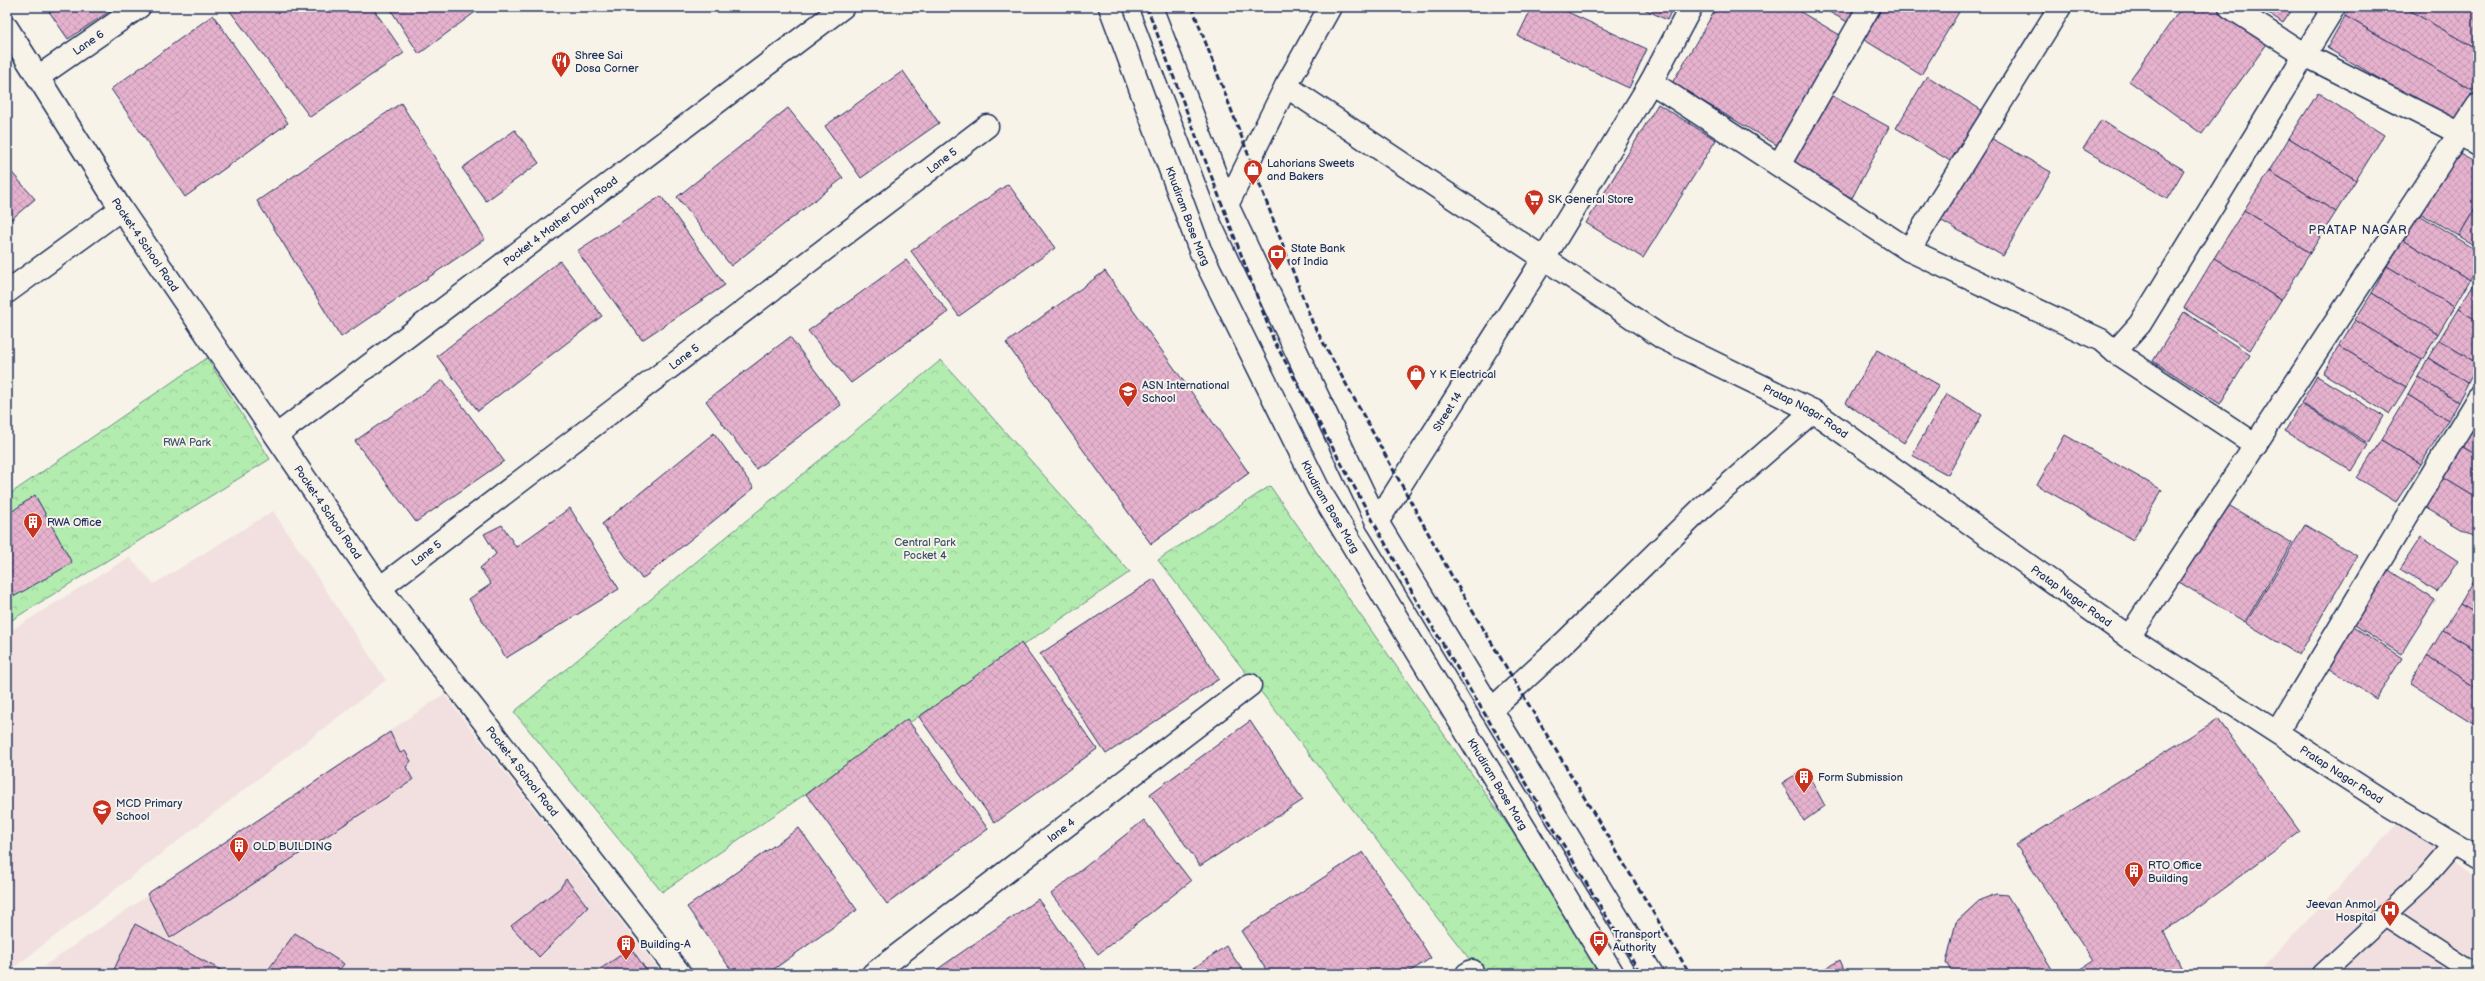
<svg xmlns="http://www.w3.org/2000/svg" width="2485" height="981" font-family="'Balsamiq Sans',sans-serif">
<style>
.built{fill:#f2e0e0}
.forest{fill:url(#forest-crowns);stroke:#678e86}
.building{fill:url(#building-cross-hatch);stroke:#1b2f5e}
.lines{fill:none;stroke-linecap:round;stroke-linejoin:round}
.lane-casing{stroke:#1b2f5e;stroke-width:22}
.street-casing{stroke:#1b2f5e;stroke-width:25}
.secondary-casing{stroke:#1b2f5e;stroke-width:25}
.lane{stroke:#f7f3e8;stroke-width:19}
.street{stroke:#f7f3e8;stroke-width:22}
.secondary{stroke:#f7f3e8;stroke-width:22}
.rail{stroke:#1b2f5e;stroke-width:3;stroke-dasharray:6 3;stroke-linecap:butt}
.labels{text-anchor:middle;stroke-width:4;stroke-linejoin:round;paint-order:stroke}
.street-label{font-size:11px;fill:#1b2f5e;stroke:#f7f3e8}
.poi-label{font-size:11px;fill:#1b2f5e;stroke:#f7f3e8;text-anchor:start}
.park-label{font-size:11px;fill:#39556e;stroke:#f7f3e8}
.neighbourhood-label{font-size:12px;letter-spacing:1px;fill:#1b2f5e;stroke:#f7f3e8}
</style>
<defs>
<pattern id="forest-crowns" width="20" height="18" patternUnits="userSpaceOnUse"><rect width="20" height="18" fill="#b3ecaf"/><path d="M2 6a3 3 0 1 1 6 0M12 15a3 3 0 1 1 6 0" fill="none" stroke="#99cb99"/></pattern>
<pattern id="building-cross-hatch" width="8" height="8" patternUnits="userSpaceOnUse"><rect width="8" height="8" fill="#e6b2ce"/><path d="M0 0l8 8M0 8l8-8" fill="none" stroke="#c599b3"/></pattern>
</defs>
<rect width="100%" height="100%" fill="#f7f3e8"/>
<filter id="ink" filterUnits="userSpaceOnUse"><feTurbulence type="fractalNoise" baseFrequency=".025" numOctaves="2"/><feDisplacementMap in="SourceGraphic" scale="8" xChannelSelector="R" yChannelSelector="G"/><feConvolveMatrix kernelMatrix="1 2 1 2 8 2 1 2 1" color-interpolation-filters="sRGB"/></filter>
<g filter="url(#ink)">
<!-- built -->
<g class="built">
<path d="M273 511 386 680 7 973V633L129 557 154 584Z"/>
<path d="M444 694 662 974H60L44 966Z"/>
<path d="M2400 821 2478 880V974H2257Z"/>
</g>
<!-- forest -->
<g class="forest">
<path d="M207 358 270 459 7 623V496Z"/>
<path d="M941 360 1130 572 662 892 514 712Z"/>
<path d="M1270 486 1572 917 1604 974H1481L1158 560Z"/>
</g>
<!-- building -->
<g class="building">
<path d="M46 7H116L68 39Z"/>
<path d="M236 7H372L404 53 310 117 230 11Z"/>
<path d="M389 7H482L419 54Z"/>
<path d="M1532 7H1557L1647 49 1629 88 1518 36Z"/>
<path d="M1640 7H1673L1667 20Z"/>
<path d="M1717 7H1792L1845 38 1782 148 1672 83Z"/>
<path d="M1820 7H1865L1855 26Z"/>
<path d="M1876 7H1962L1921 75 1858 36Z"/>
<path d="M2182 7H2223L2269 41 2202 134 2129 81Z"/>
<path d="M2260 7H2294L2283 23Z"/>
<path d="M2350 7H2404L2478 50V82L2473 90 2345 16Z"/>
<path d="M2404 7H2478V50Z"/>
<path d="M213 15 288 123 185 197 111 89Z"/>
<path d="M2345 16 2473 90 2455 123 2327 48Z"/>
<path d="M903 71 939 123 861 178 825 126Z"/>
<path d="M1927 76 1986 113 1955 164 1896 128Z"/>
<path d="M2318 93 2384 135 2356 180 2289 138Z"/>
<path d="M1829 94 1889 127 1852 198 1792 165Z"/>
<path d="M401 103 485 239 341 337 257 201Z"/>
<path d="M1658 104 1716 140 1643 258 1586 223Z"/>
<path d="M788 108 843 178 731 266 677 197Z"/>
<path d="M2101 120 2184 170 2167 199 2083 149Z"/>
<path d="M515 130 539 163 486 201 462 168Z"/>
<path d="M1982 133 2051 172 2003 256 1935 217Z"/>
<path d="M2289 138 2356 180 2336 212 2269 171Z"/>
<path d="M2456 152 2478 164V203L2459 236 2420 213Z"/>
<path d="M7 167 35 199 7 223Z"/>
<path d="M2269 171 2336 212 2310 253 2244 210Z"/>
<path d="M1008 184 1055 248 959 316 911 251Z"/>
<path d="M661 196 725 285 642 340 577 251Z"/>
<path d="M2478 203V247L2459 236Z"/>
<path d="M2244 210 2310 253 2281 300 2214 258Z"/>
<path d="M2418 214 2478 251V267L2470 280 2403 240Z"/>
<path d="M2403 240 2470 280 2454 307 2387 266Z"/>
<path d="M2214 258 2281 300 2250 350 2184 308Z"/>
<path d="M906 260 948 312 851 383 808 331Z"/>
<path d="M560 261 602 316 478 411 437 356Z"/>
<path d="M2387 266 2454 307 2438 334 2372 293Z"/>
<path d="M1105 271 1249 473 1151 544 1006 343Z"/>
<path d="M2478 277V321L2458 309Z"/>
<path d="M2372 293 2438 334 2422 360 2355 320Z"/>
<path d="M2458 309 2478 321V364L2439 340Z"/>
<path d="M2184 312 2250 355 2220 404 2153 361Z"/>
<path d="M2355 320 2422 360 2406 387 2339 346Z"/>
<path d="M790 337 841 405 756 469 706 401Z"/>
<path d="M2439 340 2478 364 2468 383 2428 358Z"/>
<path d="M2339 346 2406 387 2389 414 2323 373Z"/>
<path d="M1877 350 1939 385 1904 443 1846 403Z"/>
<path d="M2428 358 2468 383 2458 402 2418 377Z"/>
<path d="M2317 376 2383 416 2368 443 2301 403Z"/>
<path d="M2418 377 2458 402 2448 420 2408 395Z"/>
<path d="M443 380 504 461 416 522 355 441Z"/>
<path d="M1947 394 1982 415 1948 475 1912 455Z"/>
<path d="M2408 395 2448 420 2421 464 2381 440Z"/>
<path d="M2301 404 2368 445 2352 471 2285 431Z"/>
<path d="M2478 410V456L2458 444Z"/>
<path d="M714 433 754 488 642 579 602 524Z"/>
<path d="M2065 435 2162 490 2133 540 2037 485Z"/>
<path d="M2381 440 2421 464 2396 502 2357 478Z"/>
<path d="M2458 444 2478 456V499L2439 475Z"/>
<path d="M2439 475 2478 499V539L2421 505Z"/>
<path d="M35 495 72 563 15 596 7 583V515Z"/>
<path d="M2225 503 2292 543 2245 622 2179 582Z"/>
<path d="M570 508 619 589 506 658 469 599 491 584 480 568 496 554 484 534 502 525 516 547Z"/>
<path d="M2305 525 2357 556 2299 655 2246 623Z"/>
<path d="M2421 537 2458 561 2437 592 2400 569Z"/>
<path d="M2387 569 2435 600 2401 654 2353 624Z"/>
<path d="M2476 577 2478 578V615L2460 604Z"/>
<path d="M1154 579 1219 679 1106 754 1040 654Z"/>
<path d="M2460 604 2478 615V652L2443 630Z"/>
<path d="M2349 624 2402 658 2376 699 2323 665Z"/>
<path d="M2443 630 2478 652V689L2427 656Z"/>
<path d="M1021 643 1097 749 995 823 919 717Z"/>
<path d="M2427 656 2478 689V715L2473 723 2410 683Z"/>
<path d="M907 719 988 829 887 904 806 794Z"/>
<path d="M2218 719 2300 832 2164 932 2185 974H2074L2093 961 2016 845Z"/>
<path d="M1250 721 1303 800 1200 866 1150 794Z"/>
<path d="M390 732 400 753 405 751 411 761 406 767 413 780 170 938 147 894Z"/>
<path d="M1805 769 1825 806 1804 821 1782 783Z"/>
<path d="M1144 820 1191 881 1098 954 1051 894Z"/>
<path d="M799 828 857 910 767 974H734L687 907Z"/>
<path d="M1363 852 1431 958 1406 974H1269L1241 931Z"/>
<path d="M566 879 588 907 539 957 511 926 560 888Z"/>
<path d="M1996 894 2007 895 2055 974H1953L1946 963 1956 922 1980 900Z"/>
<path d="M1038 899 1090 974H937L935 971Z"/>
<path d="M135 924 228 974H112Z"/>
<path d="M295 933 344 964 336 974H265Z"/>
<path d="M1226 946 1245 974H1185Z"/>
<path d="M631 948 649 974H593Z"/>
<path d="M1840 960 1846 974H1815Z"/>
</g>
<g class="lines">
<!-- lane casing -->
<g class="lane-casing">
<g id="lane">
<path d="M2385 915 2476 974"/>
<path d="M2322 974 2424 879 2455 843"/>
</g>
</g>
<!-- street casing -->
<g class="street-casing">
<g id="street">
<path d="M1691 7 1651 82 1909 250 2101 340 2115 352 2140 324 2334 7"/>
<path d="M2230 7 2305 55 2459 133 2478 145"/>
<path id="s1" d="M7 28 121 209 380 588 680 974"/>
<path id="s2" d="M38 77 139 7"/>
<path id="s3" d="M1286 86 1663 338 1813 411 2129 637 2386 803 2478 858"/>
<path d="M1779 165 1869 7"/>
<path d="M1227 205 1286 86 1330 7"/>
<path d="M1909 250 2060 7"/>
<path d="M7 292 121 209"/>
<path d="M2115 352 2256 445"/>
<path id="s4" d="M277 435 843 7"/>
<path id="s5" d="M1377 522 1543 260 1651 82"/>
<path id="s6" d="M380 588 987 126"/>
<path d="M2129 637 2478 105"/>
<path d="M1491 710 1567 640 1701 509 1813 411"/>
<path d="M2277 732 2478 398"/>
<path id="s7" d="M873 974 1250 685"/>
<path d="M1467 974 1472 971"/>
</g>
</g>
<!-- secondary casing -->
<g class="secondary-casing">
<g id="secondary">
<path id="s8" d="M1110 7 1200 250 1318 488 1613 974"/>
<path d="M1151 7 1227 205 1377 522 1652 974"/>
</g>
</g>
<!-- lane -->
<use href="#lane" class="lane"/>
<!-- street -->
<use href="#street" class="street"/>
<!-- secondary -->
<use href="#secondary" class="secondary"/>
<!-- rail -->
<g class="rail">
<path d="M1147 7 1274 341 1417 601 1641 974"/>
<path d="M1192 7 1313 324 1454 580 1690 974"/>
</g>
</g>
</g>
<!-- icons -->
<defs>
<g id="restaurant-pin" transform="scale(1)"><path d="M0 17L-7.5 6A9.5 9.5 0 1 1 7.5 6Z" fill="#c8321e" stroke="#f7f3e8"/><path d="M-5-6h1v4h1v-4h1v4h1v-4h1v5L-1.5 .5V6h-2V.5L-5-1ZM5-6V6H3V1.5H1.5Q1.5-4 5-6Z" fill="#fff"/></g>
<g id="shop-pin" transform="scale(1)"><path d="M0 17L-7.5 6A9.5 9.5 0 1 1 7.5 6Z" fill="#c8321e" stroke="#f7f3e8"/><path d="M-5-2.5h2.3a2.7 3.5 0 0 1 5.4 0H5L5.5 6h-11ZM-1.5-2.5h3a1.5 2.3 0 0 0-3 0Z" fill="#fff"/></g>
<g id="supermarket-pin" transform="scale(1)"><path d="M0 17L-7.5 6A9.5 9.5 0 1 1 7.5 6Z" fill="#c8321e" stroke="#f7f3e8"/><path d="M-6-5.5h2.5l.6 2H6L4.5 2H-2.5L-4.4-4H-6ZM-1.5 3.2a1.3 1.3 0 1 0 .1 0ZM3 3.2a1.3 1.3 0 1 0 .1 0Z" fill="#fff"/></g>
<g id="bank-pin" transform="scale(1)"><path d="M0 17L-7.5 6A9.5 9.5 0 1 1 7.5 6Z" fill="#c8321e" stroke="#f7f3e8"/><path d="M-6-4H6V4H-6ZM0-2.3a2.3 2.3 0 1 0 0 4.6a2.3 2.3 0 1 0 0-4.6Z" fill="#fff"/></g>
<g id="school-pin" transform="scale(1)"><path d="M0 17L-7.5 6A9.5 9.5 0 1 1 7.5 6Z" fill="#c8321e" stroke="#f7f3e8"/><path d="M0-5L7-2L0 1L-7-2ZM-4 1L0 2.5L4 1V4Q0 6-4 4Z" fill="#fff"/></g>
<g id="building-pin" transform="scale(1)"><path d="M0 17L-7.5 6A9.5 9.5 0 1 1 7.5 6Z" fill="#c8321e" stroke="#f7f3e8"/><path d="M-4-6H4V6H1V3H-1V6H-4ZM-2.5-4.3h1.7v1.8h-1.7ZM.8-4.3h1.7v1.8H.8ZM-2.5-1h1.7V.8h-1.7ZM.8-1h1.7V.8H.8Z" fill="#fff"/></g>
<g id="hospital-pin" transform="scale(1)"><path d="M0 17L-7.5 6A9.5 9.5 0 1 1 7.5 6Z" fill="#c8321e" stroke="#f7f3e8"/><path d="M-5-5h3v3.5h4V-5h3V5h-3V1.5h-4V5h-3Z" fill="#fff"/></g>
<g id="bus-pin" transform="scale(1)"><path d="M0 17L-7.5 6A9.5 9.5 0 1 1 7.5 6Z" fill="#c8321e" stroke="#f7f3e8"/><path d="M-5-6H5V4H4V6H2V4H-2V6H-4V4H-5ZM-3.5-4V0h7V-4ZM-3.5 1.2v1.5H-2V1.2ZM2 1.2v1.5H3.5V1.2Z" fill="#fff"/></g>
</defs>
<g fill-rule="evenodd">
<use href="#restaurant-pin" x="561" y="61"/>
<use href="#shop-pin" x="1253" y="169"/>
<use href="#supermarket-pin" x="1534" y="199"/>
<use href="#bank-pin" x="1277" y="254"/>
<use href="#shop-pin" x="1416" y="374"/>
<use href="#school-pin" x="1128" y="391"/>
<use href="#building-pin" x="33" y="522"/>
<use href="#building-pin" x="1804" y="777"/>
<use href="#school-pin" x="102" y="809"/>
<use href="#building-pin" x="239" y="846"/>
<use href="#building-pin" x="2134" y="871"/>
<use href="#hospital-pin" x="2390" y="910"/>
<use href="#bus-pin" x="1599" y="940"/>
<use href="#building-pin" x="626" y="944"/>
</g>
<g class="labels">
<!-- street labels -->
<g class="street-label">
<text dy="4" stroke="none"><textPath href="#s2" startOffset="61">Lane 6</textPath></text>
<text dy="4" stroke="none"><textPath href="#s6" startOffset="706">Lane 5</textPath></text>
<text dy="4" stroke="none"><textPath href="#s8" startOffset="223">Khudiram Bose Marg</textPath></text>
<text dy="4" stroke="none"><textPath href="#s4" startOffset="355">Pocket 4 Mother Dairy Road</textPath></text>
<text dy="4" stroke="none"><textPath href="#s1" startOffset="257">Pocket-4 School Road</textPath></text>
<text dy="4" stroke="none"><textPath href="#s6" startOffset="382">Lane 5</textPath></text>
<text dy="4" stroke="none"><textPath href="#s5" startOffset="131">Street 14</textPath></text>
<text dy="4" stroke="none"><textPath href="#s3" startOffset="614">Pratap Nagar Road</textPath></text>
<text dy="4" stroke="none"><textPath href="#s8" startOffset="547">Khudiram Bose Marg</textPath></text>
<text dy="4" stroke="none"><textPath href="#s1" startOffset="581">Pocket-4 School Road</textPath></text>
<text dy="4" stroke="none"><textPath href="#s6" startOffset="58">Lane 5</textPath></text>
<text dy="4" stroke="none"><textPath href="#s3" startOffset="938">Pratap Nagar Road</textPath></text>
<text dy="4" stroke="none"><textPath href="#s1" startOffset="905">Pocket-4 School Road</textPath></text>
<text dy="4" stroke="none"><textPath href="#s3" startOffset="1262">Pratap Nagar Road</textPath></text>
<text dy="4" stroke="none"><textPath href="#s8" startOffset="871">Khudiram Bose Marg</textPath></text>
<text dy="4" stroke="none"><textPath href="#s7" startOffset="237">lane 4</textPath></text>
</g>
<!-- poi labels -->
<g class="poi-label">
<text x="575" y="59">Shree Sai<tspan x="575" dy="13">Dosa Corner</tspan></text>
<text x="1267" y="167">Lahorians Sweets<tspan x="1267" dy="13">and Bakers</tspan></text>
<text x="1548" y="203">SK General Store</text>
<text x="1291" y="252">State Bank<tspan x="1291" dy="13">of India</tspan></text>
<text x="1430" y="378">Y K Electrical</text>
<text x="1142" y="389">ASN International<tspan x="1142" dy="13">School</tspan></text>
<text x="47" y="526">RWA Office</text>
<text x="1818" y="781">Form Submission</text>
<text x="116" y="807">MCD Primary<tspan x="116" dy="13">School</tspan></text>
<text x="253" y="850">OLD BUILDING</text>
<text x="2148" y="869">RTO Office<tspan x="2148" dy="13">Building</tspan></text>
<text x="2376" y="908" text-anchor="end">Jeevan Anmol<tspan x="2376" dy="13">Hospital</tspan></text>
<text x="1613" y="938">Transport<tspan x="1613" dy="13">Authority</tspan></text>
<text x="640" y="948">Building-A</text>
</g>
<!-- park labels -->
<g class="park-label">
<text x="187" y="446">RWA Park</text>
<text x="925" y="546">Central Park<tspan x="925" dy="13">Pocket 4</tspan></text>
</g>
<!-- neighbourhood labels -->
<g class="neighbourhood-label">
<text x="2358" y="234">PRATAP NAGAR</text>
</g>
</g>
<!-- margin -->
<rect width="2485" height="981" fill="none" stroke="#f7f3e8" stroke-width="24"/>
<rect x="12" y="12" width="2461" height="957" fill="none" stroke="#1b2f5e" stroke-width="1.5" filter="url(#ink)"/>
</svg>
